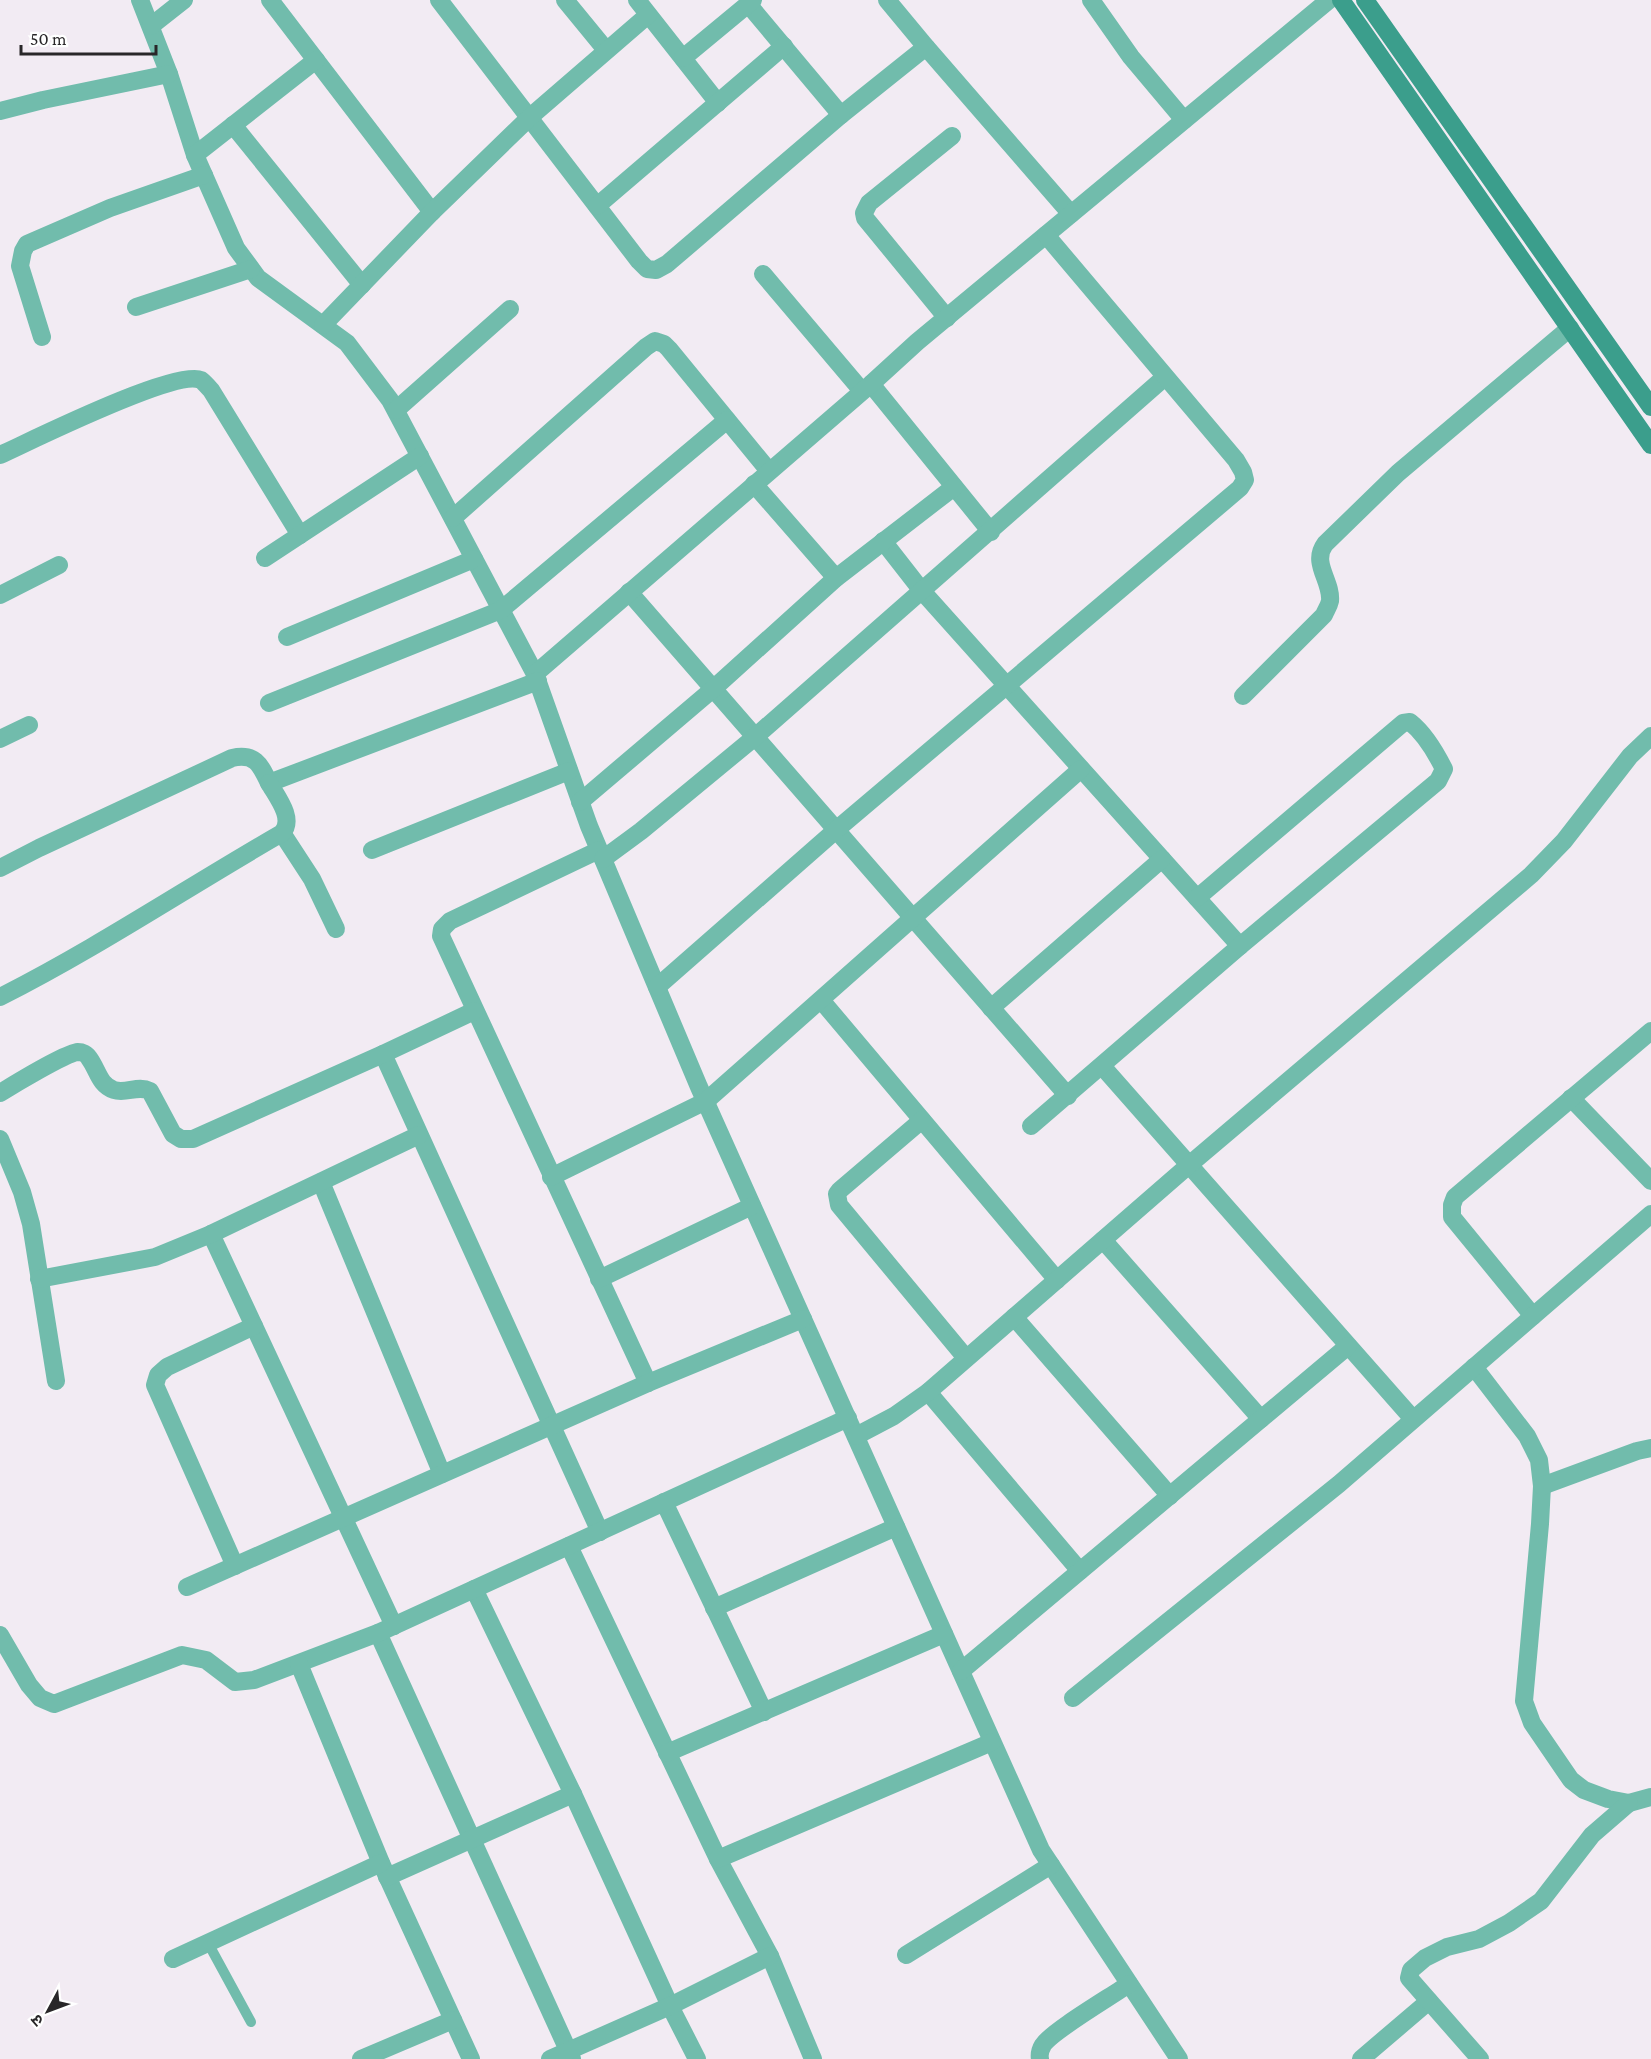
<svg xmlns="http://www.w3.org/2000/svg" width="1651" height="2059" font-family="'Crimson Pro','Noto Sans Devanagari',serif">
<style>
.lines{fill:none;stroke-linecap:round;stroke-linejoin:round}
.lane{stroke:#71bcac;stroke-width:10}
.street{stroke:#71bcac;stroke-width:18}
.secondary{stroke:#3b9e8c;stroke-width:18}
</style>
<rect width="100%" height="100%" fill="#f2ebf3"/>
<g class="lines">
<!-- lane -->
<path class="lane" d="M208 1943 251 2022"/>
<!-- street -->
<g class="street">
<path d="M140 0 169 74 195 155 236 248 258 278 347 343 390 400 535 674 589 826 699 1087 1041 1850 1179 2059"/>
<path d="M270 0 432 212"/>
<path d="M439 0 639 261 647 269 656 270 667 264 841 115 926 47"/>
<path d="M565 0 606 50"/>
<path d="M637 0 718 103"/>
<path d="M887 0 926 47 1071 214"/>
<path d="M1091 0 1131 57 1184 120"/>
<path d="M748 4 841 115"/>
<path d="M151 26 184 0"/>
<path d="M683 58 753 0"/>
<path d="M0 111 43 100 169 74"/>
<path d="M233 125 362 285"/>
<path d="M195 155 316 60"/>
<path d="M597 206 784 46"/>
<path d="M763 274 862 391"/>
<path d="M136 307 251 269"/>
<path d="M947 318 865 218 864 213 869 203 952 136"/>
<path d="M323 325 432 212 530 117 648 15"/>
<path d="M42 337 20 266 23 251 27 244 110 208 204 175"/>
<path d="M871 384 991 532"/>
<path d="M396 410 510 309"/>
<path d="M0 455C31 441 175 369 201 380 204 382 208 387 211 390L300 535"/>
<path d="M754 484 836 578"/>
<path d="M453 518 646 347 655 341 664 344 669 349 769 471"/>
<path d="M883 541 922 591 1240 946"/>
<path d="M265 558 420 456"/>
<path d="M629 592 1068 1096"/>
<path d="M0 595 59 565"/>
<path d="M287 637 474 559"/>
<path d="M535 674 871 384 917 342 1329 0"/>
<path d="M1243 696 1324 615C1326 610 1329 606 1330 601 1332 581 1311 563 1325 544L1398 473 1570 328"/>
<path d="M269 703 501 610 727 420"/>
<path d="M0 739 29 725"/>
<path d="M580 802 713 689 836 578 954 487"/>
<path d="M282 833 312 879 336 929"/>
<path d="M372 850 569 771"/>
<path d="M599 850 450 921 442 929 441 936 648 1383"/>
<path d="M603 859 641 831 755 737 1165 377"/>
<path d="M0 868 39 848 232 758C255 753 260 764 269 783L538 681"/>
<path d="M657 987 836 830 1240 488 1245 480 1243 472 1236 460 1046 235"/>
<path d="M0 997C97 948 188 887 282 833 295 819 277 797 269 783"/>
<path d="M821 1000 1057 1280"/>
<path d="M991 1008 1162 859"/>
<path d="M383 1054 600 1532"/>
<path d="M1102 1066 1413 1419"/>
<path d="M0 1093C13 1085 66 1053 78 1052 82 1052 87 1054 89 1058 98 1070 99 1085 114 1090 126 1094 138 1085 150 1091L173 1134 181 1139H193L383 1054 474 1011"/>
<path d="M1571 1098 1651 1181"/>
<path d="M922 1120 840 1190 837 1194 839 1205 966 1358"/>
<path d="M1031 1126 1240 946 1438 781 1444 769C1436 753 1424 733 1410 722L1403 723 1197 898"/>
<path d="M0 1139 22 1192 31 1224 56 1381"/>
<path d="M551 1177 706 1101 1081 769"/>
<path d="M321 1182 442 1474"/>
<path d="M211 1234 394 1626"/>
<path d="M1103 1240 1261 1419"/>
<path d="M39 1279 155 1257 211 1234 419 1135"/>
<path d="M599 1279 752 1206"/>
<path d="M1533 1316 1452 1217V1205L1455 1197 1651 1031"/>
<path d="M1014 1317 1170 1496"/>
<path d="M1474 1367 1527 1436 1539 1460 1542 1486 1540 1524 1524 1701 1532 1723 1571 1780 1584 1790 1608 1799 1629 1803 1651 1797"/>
<path d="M928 1392 1080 1571"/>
<path d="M856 1436 894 1416 928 1392 1189 1165 1531 875 1564 841 1630 756 1651 736"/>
<path d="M1542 1486 1637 1451 1651 1448"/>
<path d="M664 1502 764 1712"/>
<path d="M569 1546 718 1859 770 1956 813 2059"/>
<path d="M235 1566 155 1385 158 1375 167 1367 254 1326"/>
<path d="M187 1587 648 1383 803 1319"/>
<path d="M474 1589 573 1794 670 2006 697 2059"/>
<path d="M714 1608 896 1527"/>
<path d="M378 1633 572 2059"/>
<path d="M0 1635 29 1685 40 1698 54 1704 182 1655 206 1660 235 1682 254 1680 378 1633 848 1418"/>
<path d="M299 1664 381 1863 471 2059"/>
<path d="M961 1671 1348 1346"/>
<path d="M1073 1698 1339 1484 1651 1214"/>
<path d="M667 1753 944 1634"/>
<path d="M718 1859 992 1742"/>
<path d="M387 1877 573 1794"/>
<path d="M906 1955 1051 1865"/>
<path d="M173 1959 381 1863"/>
<path d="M361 2059 453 2020"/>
<path d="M550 2059 670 2006 770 1956"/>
<path d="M1040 2059C1039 2054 1040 2050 1043 2045 1052 2031 1112 1996 1129 1984"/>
<path d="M1361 2059 1429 2001"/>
<path d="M1480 2059 1409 1978 1411 1970 1425 1958 1447 1947 1479 1939 1509 1923 1541 1901 1592 1835 1629 1803"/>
</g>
<!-- secondary -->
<g class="secondary">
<path d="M1341 0 1651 445"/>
<path d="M1365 0 1651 407"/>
</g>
</g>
<!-- north arrow -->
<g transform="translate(48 2011) rotate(229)" stroke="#ffffff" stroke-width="4.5" paint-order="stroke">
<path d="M0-4.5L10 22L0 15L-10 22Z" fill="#292729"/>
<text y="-9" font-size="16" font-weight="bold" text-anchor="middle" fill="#292729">उ</text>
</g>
<!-- scale -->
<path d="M21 45v9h135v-9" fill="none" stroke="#292729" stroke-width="3"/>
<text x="30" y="45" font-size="18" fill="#292729" stroke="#ffffff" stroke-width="4.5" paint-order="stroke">50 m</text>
</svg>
